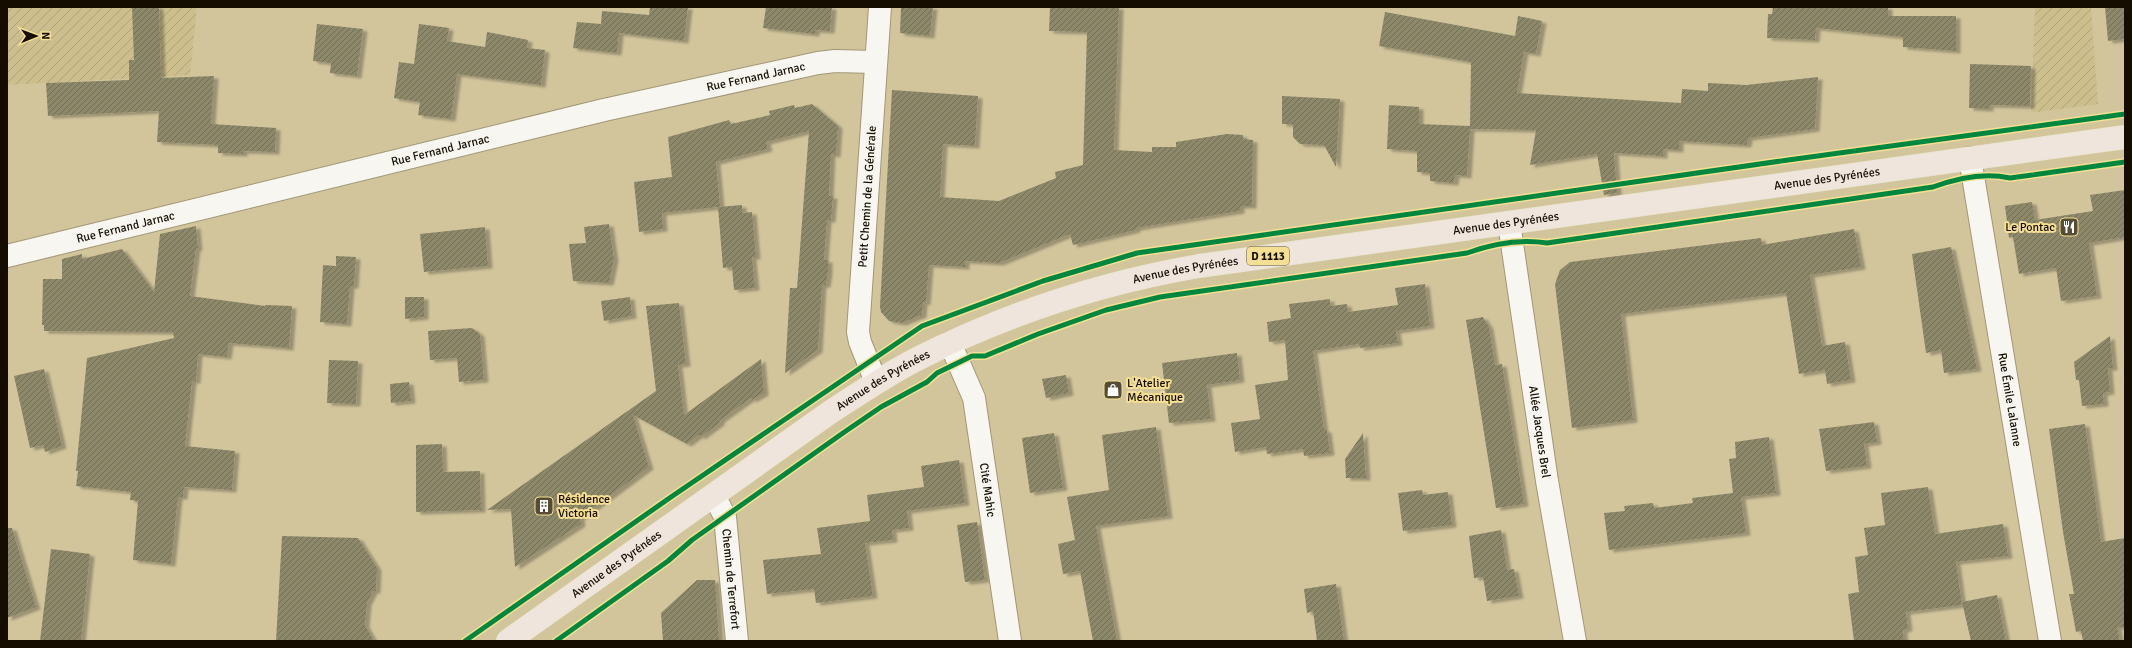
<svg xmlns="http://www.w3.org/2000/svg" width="2132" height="648" font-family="Signika,sans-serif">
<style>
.garden{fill:url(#garden-furrows)}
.building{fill:url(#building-hatch);filter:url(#shadow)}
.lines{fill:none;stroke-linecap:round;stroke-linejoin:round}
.minor-casing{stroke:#a19777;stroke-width:24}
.primary-casing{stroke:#ebe5d2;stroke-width:24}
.minor{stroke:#f8f6f0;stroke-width:22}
.primary{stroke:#efe5dd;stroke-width:22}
.cycleway-casing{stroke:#f5df92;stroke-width:8}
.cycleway{stroke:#00873e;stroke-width:5}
.labels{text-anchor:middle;stroke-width:4;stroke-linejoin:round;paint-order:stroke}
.shield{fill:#f5df92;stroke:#584c2c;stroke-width:1}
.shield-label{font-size:11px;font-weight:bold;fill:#140d00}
.street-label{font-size:12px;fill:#140d00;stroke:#f5df92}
.poi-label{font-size:12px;fill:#140d00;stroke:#f5df92;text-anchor:start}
</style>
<defs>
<pattern id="garden-furrows" width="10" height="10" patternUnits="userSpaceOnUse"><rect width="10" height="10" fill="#ccbe8d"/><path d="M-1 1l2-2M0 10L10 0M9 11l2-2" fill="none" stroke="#aea278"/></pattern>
<pattern id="building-hatch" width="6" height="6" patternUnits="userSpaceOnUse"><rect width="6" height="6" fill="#8d886a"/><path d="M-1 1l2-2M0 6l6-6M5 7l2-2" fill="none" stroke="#726e55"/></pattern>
<filter id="shadow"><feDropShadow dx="4.5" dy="2.5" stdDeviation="1" flood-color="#0004"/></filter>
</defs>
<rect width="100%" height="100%" fill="#d2c59c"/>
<!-- garden -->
<g class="garden">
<path d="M7 7H197L190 75 7 85Z"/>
<path d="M2035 7H2091L2098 104 2031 113Z"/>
</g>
<!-- building -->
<g class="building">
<path d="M132 7H159L161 78 214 76 211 124 276 128 275 152 243 151V154L218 153V145L157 142 159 111 48 116 46 83 129 80V60H134Z"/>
<path d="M650 7H688L684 41 619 33 617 53 573 48 577 22 601 24 602 11 649 15Z"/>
<path d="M766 7H832L830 31 815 30V34L763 28Z"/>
<path d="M933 7 930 36 900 33 901 8Z"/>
<path d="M1050 7H1119L1114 150 1152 152V147H1176V142L1227 134 1243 135V139L1253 140 1252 206H1240V211L1136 228V230L1073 245 1070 234 999 263 965 261V267L929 265 926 303 923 302 922 315 902 323 889 321 881 312 880 307 892 90 978 96 975 146 943 144 940 197 999 201 1056 178 1055 172 1083 165 1087 32 1049 31Z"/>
<path d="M1773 7H1888V16H1956V51L1903 47V37L1816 28 1815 40 1767 38 1768 14H1772Z"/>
<path d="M2105 7H2125V39L2108 41Z"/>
<path d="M1385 12 1515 36 1518 16 1542 21 1536 54 1524 52 1517 93 1681 103 1682 89 1708 91V83L1746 85 1818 77 1815 129 1748 138 1747 145 1679 141V150L1663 149V156L1614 153 1617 193 1604 195 1597 154 1530 165 1536 130 1470 129 1467 176 1455 175 1454 183 1430 181V173L1417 172V151L1387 149 1389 105 1419 107V124L1470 126 1471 62 1379 46Z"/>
<path d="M317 24 363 29 357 76 330 73 331 63 313 61Z"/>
<path d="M419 24 449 28 447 41 485 47 487 32 528 40 527 48 545 50 541 85 457 74 451 119 418 115 420 102 394 98 399 62 414 64Z"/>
<path d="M1970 64 2031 66 2030 106 1989 105V109L1969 108Z"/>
<path d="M1282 96 1340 99 1336 167 1324 145 1300 144 1293 137V124H1282Z"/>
<path d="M812 104 838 126 836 155 831 154 829 196H833L831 220H827L824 260H828V272L826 285H822L818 350 785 373 790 288H797L809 131 766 142 768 149 716 162 720 206 718 207 742 205V213L752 212 756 257H752L755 288 734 290 732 267 723 268 718 207 662 213 663 229 639 232 634 182 672 177 668 137 729 120 731 124 770 115 769 111 782 108 794 105 795 108Z"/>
<path d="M2125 190V237L2089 243 2097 296 2061 301 2056 268 2019 274 2013 237 2009 238 2005 206 2032 202 2035 220 2093 211 2090 195Z"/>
<path d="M609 224 614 259 609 283 573 281 569 244 586 243 584 227Z"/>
<path d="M196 226 198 249 196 248 190 296 265 306V305L292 306 289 348 229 343 227 357 198 354 196 381H192L185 446 235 451 232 490 184 487 183 497H178L171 564 133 560 138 501 130 500 131 492 76 486 78 471H76L87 358 174 338 173 332 44 331V325H42L43 279H62V259L82 254V259L122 249 154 292 160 234Z"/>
<path d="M485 227 488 266 424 272 420 234Z"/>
<path d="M1854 229 1861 267 1810 275 1822 346 1845 342 1851 380 1827 384 1825 370 1799 374 1786 293 1621 314 1633 420 1572 428 1555 284 1560 270 1570 262 1761 238 1762 245Z"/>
<path d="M1951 247 1977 369 1944 373 1941 350 1926 353 1912 254Z"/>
<path d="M336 256 356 257 354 286H350L347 324 320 322 323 265 336 266Z"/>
<path d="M1425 284 1430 326 1396 331 1398 343 1360 348 1359 344 1313 351 1324 430H1327L1330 453 1304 456 1303 449 1267 454 1266 447 1235 452 1231 423 1260 419 1255 385 1288 380 1285 340 1269 342 1267 322 1291 318 1289 304 1330 299V306L1347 304 1348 312 1398 305 1395 288Z"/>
<path d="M405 297H424V317L405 319Z"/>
<path d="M630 297 632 316 604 321 601 301Z"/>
<path d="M679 303 686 364 678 365 684 415 761 359 764 393 752 400 751 398 719 421 721 422 701 437 699 435 687 444 633 415 649 467 580 518 581 524 515 567 511 509 487 510 656 391 646 306Z"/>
<path d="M1483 317 1489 327 1495 365 1502 364 1524 504 1496 508 1466 320Z"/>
<path d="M472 328 480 334 484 380 459 382 457 358 430 360 428 331Z"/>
<path d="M2110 336 2113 368H2108L2110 392 2103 393 2104 404 2082 406 2079 380H2076L2074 362Z"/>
<path d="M1237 353 1240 380 1207 385 1211 419 1169 423 1162 363Z"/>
<path d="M329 360 358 361 356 404 327 403Z"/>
<path d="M44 369 62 446 45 452 43 445 30 448 14 376Z"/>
<path d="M1066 375 1069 393 1046 398 1042 379Z"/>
<path d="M409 382 411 401 391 403 390 384Z"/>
<path d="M1874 422 1877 442 1864 444 1867 466 1826 471 1819 429Z"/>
<path d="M2085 424 2101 542 2125 538V627H2117L2120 641H2083L2081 631 2076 632 2069 594H2074L2063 532 2049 429Z"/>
<path d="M1156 427 1168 516 1096 526 1117 641H1093L1080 571 1063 574 1058 544 1075 540 1067 497 1109 490 1102 435Z"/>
<path d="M1054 433 1063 488 1030 493 1022 438Z"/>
<path d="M1363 433 1366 478H1346L1345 459Z"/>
<path d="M1769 437 1776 493 1741 497 1746 533 1609 550 1604 513 1625 511 1624 506 1653 503 1654 508 1693 503 1692 498 1733 493 1729 459 1736 458 1735 442Z"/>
<path d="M442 444 443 472 480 471 481 510 416 512V445Z"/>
<path d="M959 460 965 503 907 511 909 528 892 530 893 540 865 543 873 596 816 603 814 589 767 594 763 560 821 554 817 528 870 521 867 495 924 487 921 466Z"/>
<path d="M1928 487 1935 534 2003 524 2008 556 1956 562 1962 605 1906 612 1908 629 1903 630 1904 641H1854L1848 594 1859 592 1855 557 1868 555 1864 528 1885 525 1881 493Z"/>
<path d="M1422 490 1423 495 1448 492 1452 525 1403 531 1398 493Z"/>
<path d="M977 522 985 580 965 582 957 525Z"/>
<path d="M7 528H12L36 607 7 618Z"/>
<path d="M1501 530 1507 570 1514 569 1519 596 1487 601 1483 577 1474 578 1469 536Z"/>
<path d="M282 536 358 538 377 568 376 591H373L367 603 365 625 374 641H276Z"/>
<path d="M51 549 90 554 81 641H40Z"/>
<path d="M697 580H715L719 641H663L661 613Z"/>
<path d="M1336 584 1344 641H1317L1313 611 1307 613 1304 589Z"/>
<path d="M1997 595 2006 641H1971L1962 602Z"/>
</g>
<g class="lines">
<!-- minor casing -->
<g class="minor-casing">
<g id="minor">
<path id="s1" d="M1970 158 2050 641"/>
<path id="s2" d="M1509 223 1547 481 1575 641"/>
<path id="s3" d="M7 256 604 110 818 63 835 61 876 62"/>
<path id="s4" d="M950 343 974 398 1010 641"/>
<path id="s5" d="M876 382 860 342 858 332 880 7"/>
<path id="s6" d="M714 495 725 517 737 641"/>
</g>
</g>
<!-- primary casing -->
<g class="primary-casing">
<g id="primary">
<path id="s7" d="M508 641 829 413C858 394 886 375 917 359 1006 314 1100 283 1199 266L2125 137"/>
</g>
</g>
<!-- minor -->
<use href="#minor" class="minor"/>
<!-- primary -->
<use href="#primary" class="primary"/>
<!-- cycleway casing -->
<g class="cycleway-casing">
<g id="cycleway">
<path d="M465 641 671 497 922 326 1043 281 1137 253 1788 160 2125 114"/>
<path d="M556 641 668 561 692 540 843 433 881 407 927 382 937 373 972 356H985L1038 334 1106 310 1160 297 1467 253C1492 244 1521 239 1547 243L1933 187C1957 178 1984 172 2010 178L2125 162"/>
</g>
</g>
<!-- cycleway -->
<use href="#cycleway" class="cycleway"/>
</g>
<!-- icons -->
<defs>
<g id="restaurant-square" transform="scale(1)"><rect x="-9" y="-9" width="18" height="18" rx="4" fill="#564d37" stroke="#f5df92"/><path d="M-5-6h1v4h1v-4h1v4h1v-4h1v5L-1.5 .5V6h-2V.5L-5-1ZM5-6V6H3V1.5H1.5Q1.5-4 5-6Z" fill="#fff"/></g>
<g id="shop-square" transform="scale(1)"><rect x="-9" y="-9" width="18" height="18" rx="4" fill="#564d37" stroke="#f5df92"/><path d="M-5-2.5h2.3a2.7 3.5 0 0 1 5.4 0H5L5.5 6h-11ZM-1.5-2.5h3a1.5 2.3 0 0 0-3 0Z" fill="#fff"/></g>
<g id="building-square" transform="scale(1)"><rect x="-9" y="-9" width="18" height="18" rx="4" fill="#564d37" stroke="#f5df92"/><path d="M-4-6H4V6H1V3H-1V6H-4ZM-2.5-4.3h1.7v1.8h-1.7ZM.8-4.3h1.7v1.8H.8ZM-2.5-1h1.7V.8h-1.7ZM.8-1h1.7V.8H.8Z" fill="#fff"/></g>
</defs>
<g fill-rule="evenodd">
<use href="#restaurant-square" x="2069" y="227"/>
<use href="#shop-square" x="1113" y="390"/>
<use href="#building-square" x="544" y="506"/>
</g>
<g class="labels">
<!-- shield labels -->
<rect class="shield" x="1247" y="247" width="42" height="18" rx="3"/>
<g class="shield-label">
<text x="1268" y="260">D 1113</text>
</g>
<!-- street labels -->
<g class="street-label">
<text dy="4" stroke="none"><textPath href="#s3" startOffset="770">Rue Fernand Jarnac</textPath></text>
<text dy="4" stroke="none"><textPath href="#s3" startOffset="446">Rue Fernand Jarnac</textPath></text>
<text dy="4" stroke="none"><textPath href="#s7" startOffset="1429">Avenue des Pyrénées</textPath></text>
<text dy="4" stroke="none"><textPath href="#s5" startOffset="189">Petit Chemin de la Générale</textPath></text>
<text dy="4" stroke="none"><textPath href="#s7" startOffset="1105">Avenue des Pyrénées</textPath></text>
<text dy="4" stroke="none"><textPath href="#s3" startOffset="122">Rue Fernand Jarnac</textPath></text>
<text dy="4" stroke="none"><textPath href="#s7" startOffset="781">Avenue des Pyrénées</textPath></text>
<text dy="4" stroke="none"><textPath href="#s7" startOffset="457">Avenue des Pyrénées</textPath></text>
<text dy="4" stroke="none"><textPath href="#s1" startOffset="245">Rue Émile Lalanne</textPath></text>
<text dy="4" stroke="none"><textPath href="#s2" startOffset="211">Allée Jacques Brel</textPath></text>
<text dy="4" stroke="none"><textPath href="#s4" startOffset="153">Cité Mahic</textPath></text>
<text dy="4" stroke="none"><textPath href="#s7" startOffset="133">Avenue des Pyrénées</textPath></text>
<text dy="4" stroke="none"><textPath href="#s6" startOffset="87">Chemin de Terrefort</textPath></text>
</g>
<!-- poi labels -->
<g class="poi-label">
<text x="2055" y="231" text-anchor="end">Le Pontac</text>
<text x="1127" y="387">L'Atelier<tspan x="1127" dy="14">Mécanique</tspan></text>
<text x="558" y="503">Résidence<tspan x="558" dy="14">Victoria</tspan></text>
</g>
</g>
<!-- border -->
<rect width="2132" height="648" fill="none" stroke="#140d00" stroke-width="16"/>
<!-- north arrow -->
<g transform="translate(36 36) rotate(89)" stroke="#f5df92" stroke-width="3" paint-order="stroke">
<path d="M0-3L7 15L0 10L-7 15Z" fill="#140d00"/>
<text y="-6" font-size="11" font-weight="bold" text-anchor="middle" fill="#140d00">N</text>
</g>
</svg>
